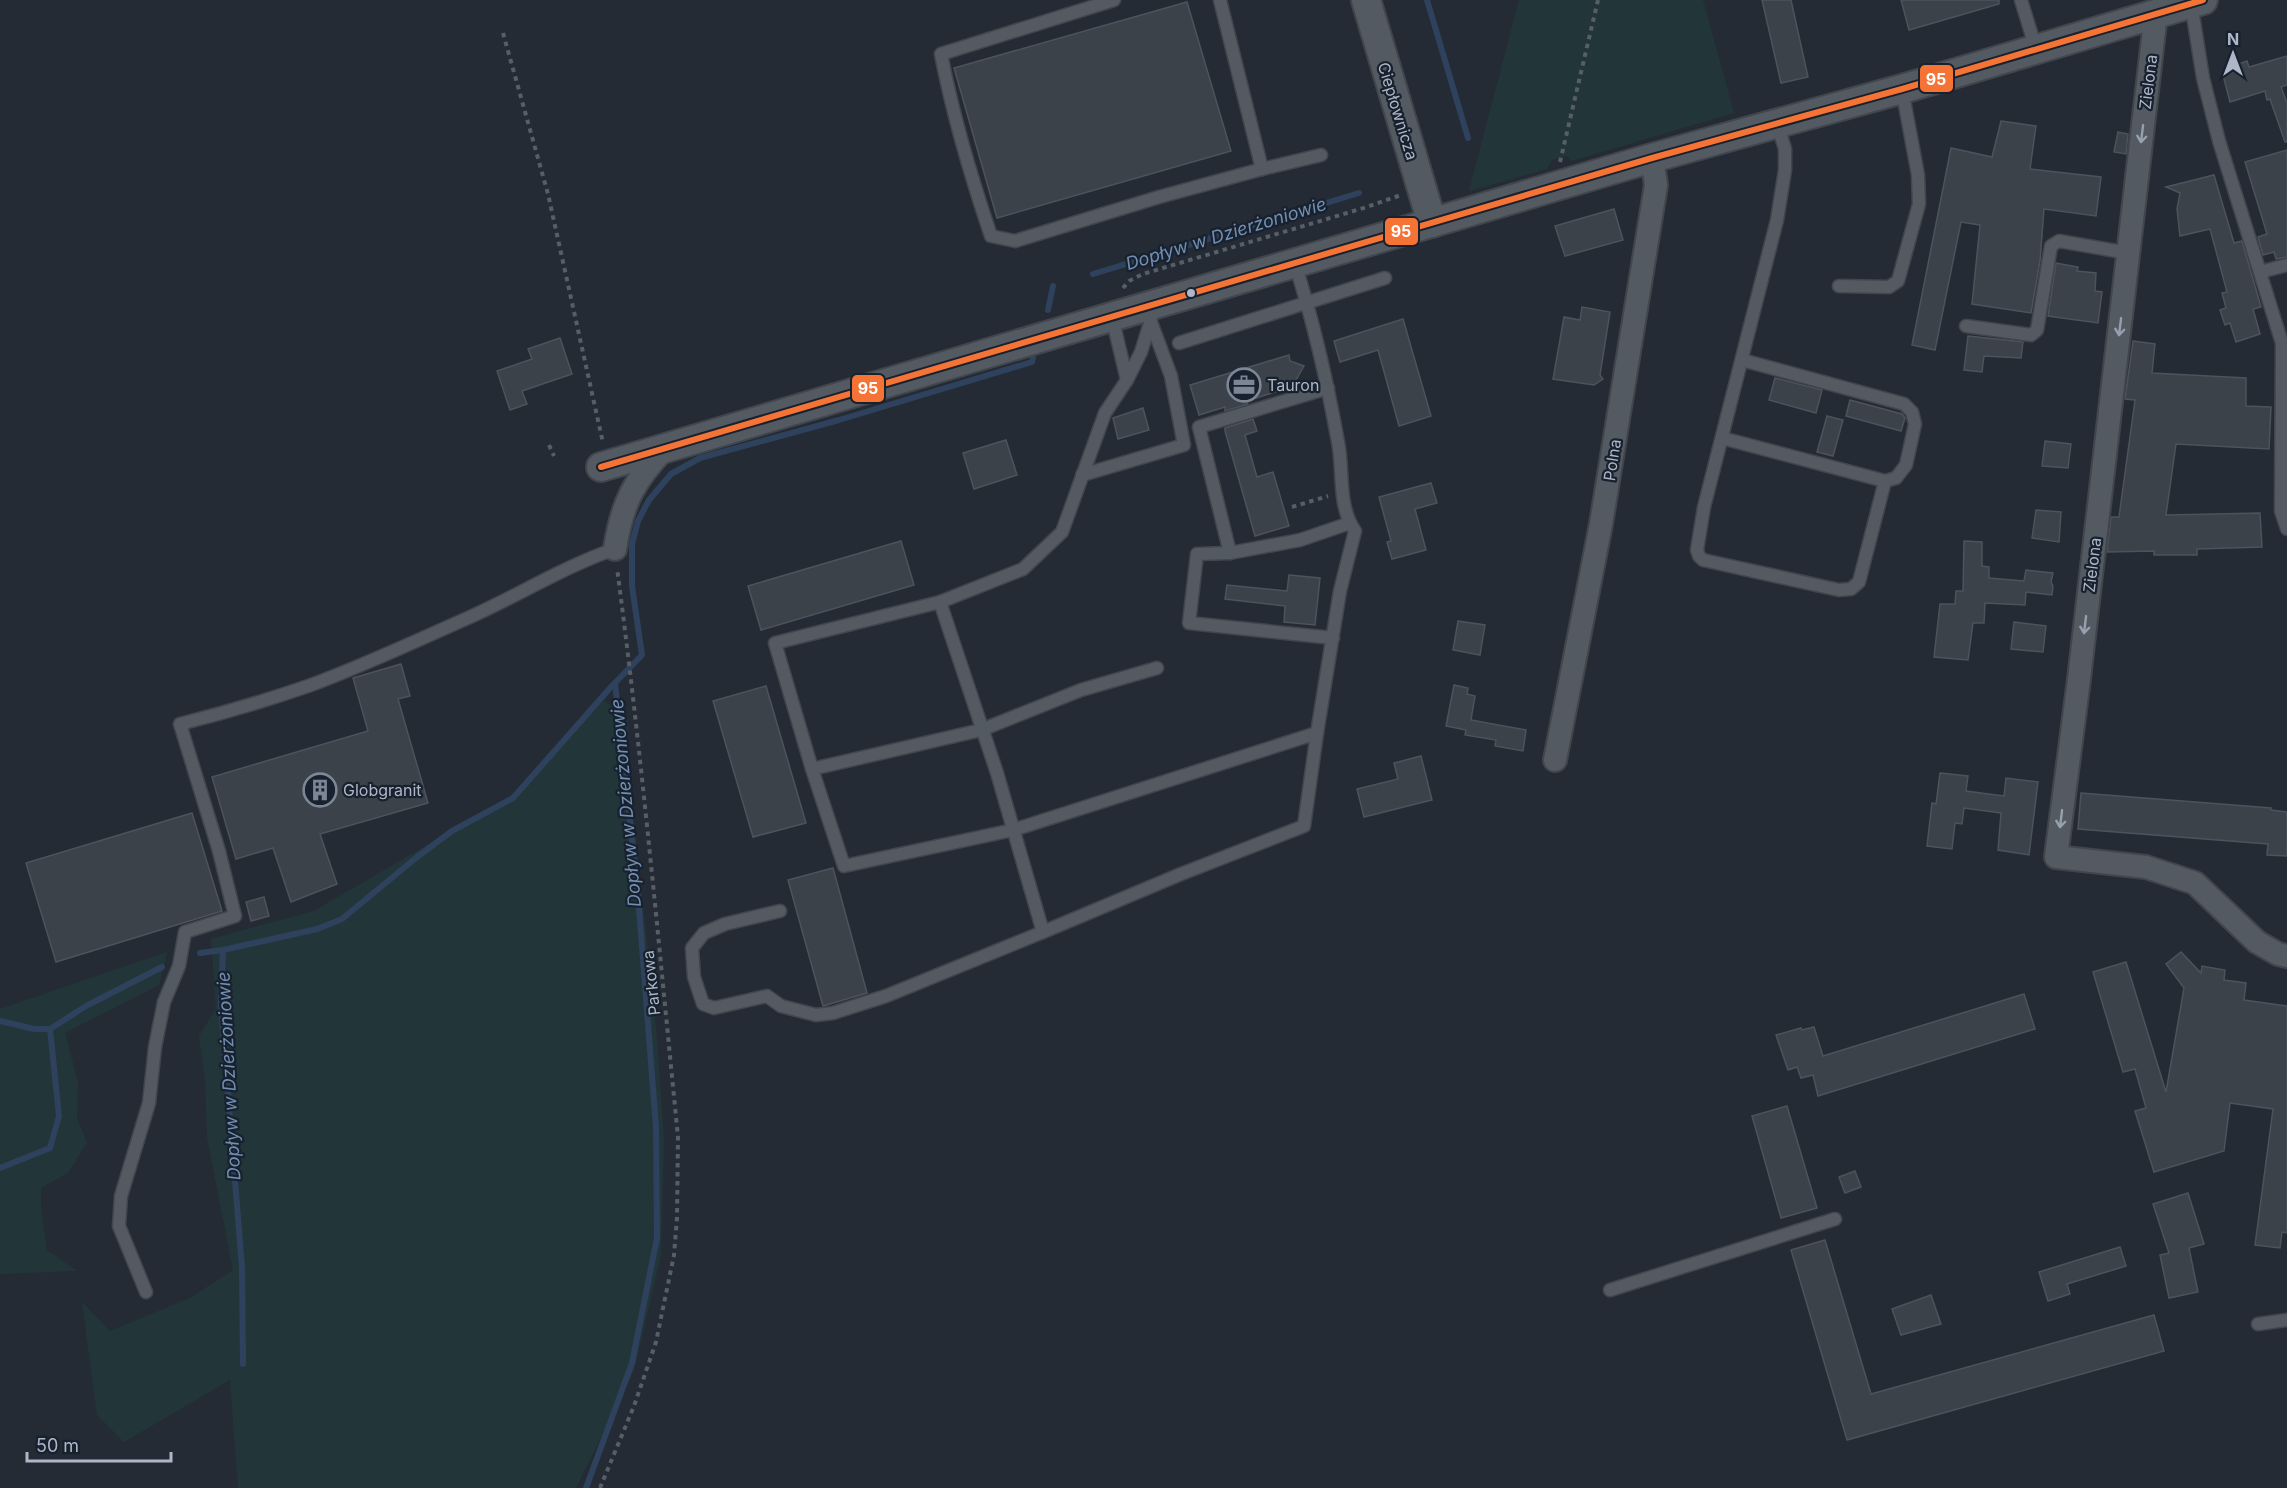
<svg xmlns="http://www.w3.org/2000/svg" width="2287" height="1488" font-family="Inter,sans-serif">
<style>
.green{fill:#22363a}
.lines{fill:none;stroke-linecap:round;stroke-linejoin:round}
.stream{stroke:#2e425d;stroke-width:6}
.building{fill:#3c424a;stroke:#4c535c;stroke-width:1.5}
.service-casing{stroke:#41454c;stroke-width:15}
.minor-casing{stroke:#41454c;stroke-width:26}
.tertiary-casing{stroke:#41454c;stroke-width:32}
.path{stroke:#585e66;stroke-width:4;stroke-dasharray:4.5 4.5;stroke-linecap:butt}
.service{stroke:#545a62;stroke-width:12}
.minor{stroke:#545a62;stroke-width:22}
.tertiary{stroke:#545a62;stroke-width:28}
.bus-1-casing{stroke:#18212e;stroke-width:10}
.bus-1{stroke:#f57335;stroke-width:6}
.oneway{stroke:#97a0ae}
.bus-dot{fill:#adb7c7;stroke:#18212e;stroke-width:2}
.labels{text-anchor:middle;stroke-width:4.5;stroke-linejoin:round;paint-order:stroke}
.street-label{font-size:16px;fill:#adb7c7;stroke:#18212e}
.poi-label{font-size:16px;fill:#adb7c7;stroke:#18212e;text-anchor:start}
.water-label{font-size:18px;font-style:italic;fill:#738eb2;stroke:#18212e}
.line-badge{stroke:#18212e;stroke-width:2}
.badge-label{font-size:16px;text-anchor:middle;font-weight:bold;fill:#fff}
</style>
<rect width="100%" height="100%" fill="#252b34"/>
<!-- green -->
<g class="green">
<path d="M1519 0H1703L1734 113 1571 161 1567 156 1552 160 1547 169 1469 191Z"/>
<path d="M601 698 628 720 630 782 657 1038 664 1138 661 1255 634 1371 576 1488H238L230 1380 124 1442 97 1415 82 1302 110 1331 190 1298 233 1270 207 1137 205 1079 199 1036 216 1009 211 939 314 911 458 827 513 798Z"/>
<path d="M167 952 159 985 65 1033 78 1083 77 1119 87 1142 68 1173 41 1188V1209L47 1250 77 1271 0 1274V1009Z"/>
</g>
<g class="lines">
<!-- stream -->
<g class="stream">
<path d="M1427 0 1468 138"/>
<path d="M1093 274 1359 193"/>
<path d="M1048 310 1053 286"/>
<path d="M223 950 221 1005 242 1268 243 1364"/>
<path d="M200 953 223 950 317 929 342 919 417 857 452 831 513 798 611 687 642 655 632 586V544L638 521 649 500 671 474 700 458 839 420 1032 362 1033 358"/>
<path d="M0 1021 34 1029H50L86 1006 162 967"/>
<path d="M0 1168 50 1148 59 1116 50 1029"/>
<path d="M586 1488 632 1363 657 1238 656 1127 638 895 615 683"/>
</g>
</g>
<!-- building -->
<g class="building">
<path d="M1762 0H1791L1808 77 1781 83Z"/>
<path d="M1901 0H1999V4L1909 30Z"/>
<path d="M1187 2 1231 151 997 218 954 68Z"/>
<path d="M2287 56V85L2281 87 2287 103V142H2285L2270 99 2267 100 2265 91 2230 102 2223 75 2235 71 2233 66 2247 61 2249 67Z"/>
<path d="M2001 121 2036 126 2030 169 2101 177 2096 216 2044 209 2040 261 2031 313 1972 304 1980 225 1961 222 1935 350 1912 345 1951 148 1992 157Z"/>
<path d="M2118 132 2128 134 2126 154 2114 152Z"/>
<path d="M2287 150V257L2276 259 2274 252 2263 255 2258 237 2267 234 2245 162Z"/>
<path d="M2214 175 2234 243 2242 241 2261 307 2253 309 2260 334 2236 342 2230 323 2225 325 2220 310 2226 308 2222 293 2227 292 2210 229 2180 236 2177 209 2180 193 2166 187Z"/>
<path d="M1614 209 1623 240 1565 256 1555 226Z"/>
<path d="M2056 263 2078 267 2077 271 2096 273 2095 291 2102 292 2098 323 2048 316Z"/>
<path d="M1582 307 1610 312 1600 375 1603 379 1594 385 1553 379 1564 317 1580 320Z"/>
<path d="M1403 319 1431 416 1399 426 1378 350 1340 362 1334 341Z"/>
<path d="M1968 336 2023 342 2021 358 1984 356 1982 372 1964 370Z"/>
<path d="M560 338 572 374 522 391 527 404 510 410 497 371 532 359 528 349Z"/>
<path d="M2133 341 2155 344 2152 373 2246 378V406L2271 407 2269 449 2176 444 2166 515 2260 513 2262 547 2197 549V555H2154V551L2107 552 2111 517H2119L2135 400 2125 399Z"/>
<path d="M1289 355 1290 361 1304 366 1296 380 1297 385 1247 401 1248 404 1225 411V407L1199 415 1190 385Z"/>
<path d="M1775 378 1822 390 1816 413 1769 400Z"/>
<path d="M1850 400 1902 414 1905 418 1901 431 1846 416Z"/>
<path d="M1143 408 1149 430 1118 439 1113 418Z"/>
<path d="M1827 416 1843 420 1833 456 1817 452Z"/>
<path d="M1253 419 1257 431 1245 435 1257 477 1273 472 1289 526 1255 536 1225 431V428Z"/>
<path d="M1006 440 1017 475 974 489 963 453Z"/>
<path d="M2045 441 2071 444 2068 468 2042 466Z"/>
<path d="M1431 483 1437 503 1415 509 1426 550 1392 559 1387 542 1391 541 1379 497Z"/>
<path d="M2036 510 2061 512 2059 542 2032 538Z"/>
<path d="M901 541 914 585 761 630 748 586Z"/>
<path d="M1964 541 1982 542V566L1989 567V578L2024 581 2026 570 2053 573 2051 582 2053 586 2052 595 2026 592 2025 605 1985 603 1984 623H1973L1968 660 1934 657 1940 604H1955L1956 591H1963Z"/>
<path d="M1289 575 1320 578 1315 625 1284 622 1285 606 1225 599 1227 585 1287 591Z"/>
<path d="M1458 621 1485 625 1480 655 1453 650Z"/>
<path d="M2014 622 2046 626 2043 652 2011 649Z"/>
<path d="M401 664 410 696 398 699 428 803 320 834 337 884 291 902 273 848 236 859 212 777 368 731 353 678Z"/>
<path d="M1454 685 1468 688 1467 694 1475 696 1471 720 1526 730 1523 751 1495 746 1496 740 1465 735 1466 730 1446 726Z"/>
<path d="M766 686 806 823 753 837 713 701Z"/>
<path d="M1421 756 1432 800 1364 817 1357 789 1398 779 1394 763Z"/>
<path d="M1940 773 1968 776 1966 791 2004 796 2006 778 2038 782 2029 855 1998 850 2001 813 1964 808 1962 824 1955 823 1952 849 1927 846 1932 803 1936 804Z"/>
<path d="M2081 793 2271 808V810L2287 812V856L2267 855 2268 844 2078 829Z"/>
<path d="M192 813 222 911 56 962 26 863Z"/>
<path d="M833 868 867 993 823 1006 788 880Z"/>
<path d="M264 897 269 916 251 921 246 902Z"/>
<path d="M2181 952 2201 973 2202 966 2225 970 2224 980 2246 983 2244 1000 2287 1006V1233L2282 1232 2280 1248 2255 1245 2273 1109 2230 1103 2224 1151 2154 1172 2135 1111 2146 1108 2135 1069 2123 1072 2093 972 2126 962 2166 1092 2184 988 2166 964Z"/>
<path d="M2024 994 2035 1029 1818 1096 1813 1075 1801 1078 1797 1067 1788 1070 1776 1035 1801 1028 1802 1030 1814 1027 1823 1056Z"/>
<path d="M1787 1106 1817 1208 1781 1218 1752 1116Z"/>
<path d="M1855 1171 1861 1187 1845 1193 1839 1177Z"/>
<path d="M2188 1193 2204 1244 2189 1248 2198 1292 2169 1298 2160 1255 2169 1253 2153 1204Z"/>
<path d="M1825 1240 1871 1394 2154 1315 2164 1351 1847 1440 1791 1250Z"/>
<path d="M2120 1247 2126 1266 2067 1284 2070 1294 2048 1301 2039 1272Z"/>
<path d="M1931 1295 1941 1324 1901 1335 1892 1309Z"/>
</g>
<g class="lines">
<!-- service casing -->
<g class="service-casing">
<g id="service">
<path d="M1114 0 941 54C953 116 971 177 991 236L1015 241 1159 197 1262 169"/>
<path d="M1220 0 1262 169 1321 155"/>
<path d="M2021 0 2036 49"/>
<path d="M2191 3 2203 78 2219 141 2282 343 2281 511 2287 529"/>
<path d="M1295 264C1314 323 1327 381 1338 442 1344 471 1337 505 1355 531L1340 591 1317 733"/>
<path d="M2260 272 2287 265"/>
<path d="M1839 286 1889 287 1898 281 1919 204 1918 175 1902 89"/>
<path d="M1966 326 2031 335 2037 330 2051 246 2059 241 2128 253"/>
<path d="M1179 343 1385 278"/>
<path d="M1742 360 1904 404 1912 412 1915 424 1906 465 1896 478 1885 481 1859 582 1851 589 1839 590 1703 560 1699 556 1697 550 1704 507 1777 220 1785 170V149L1777 123"/>
<path d="M1127 380 1141 352 1151 320"/>
<path d="M1328 388 1199 427 1230 553 1300 540 1350 523"/>
<path d="M1722 438 1885 481"/>
<path d="M1082 475 1184 445 1171 376 1151 322"/>
<path d="M1230 553 1197 554 1189 623 1333 638"/>
<path d="M940 602 775 643 812 769 844 866 1013 830 1317 733 1304 826 1181 874 1043 932"/>
<path d="M812 769 981 730 1081 690 1157 668"/>
<path d="M780 911 725 924 704 933 692 948 694 977 703 1004 714 1008 767 996 781 1006 816 1015 833 1013 886 996 1043 932 997 773 940 602 1023 569 1062 532 1105 413 1127 380 1112 317"/>
<path d="M1610 1290 1835 1219"/>
<path d="M146 1292 119 1226 121 1196 149 1103 155 1047 164 1002 179 966 185 932 235 916 219 851 180 724C224 713 268 700 311 685 365 665 418 640 470 617 519 595 565 566 615 549"/>
<path d="M2258 1324 2287 1320"/>
</g>
</g>
<!-- minor casing -->
<g class="minor-casing">
<g id="minor">
<path d="M2156 13 2079 679 2056 857 2146 867 2195 883 2257 942 2278 954 2287 956"/>
<path d="M615 549C622 503 634 480 666 447"/>
<path d="M1555 760 1601 524 1656 185 1652 158"/>
</g>
</g>
<!-- tertiary casing -->
<g class="tertiary-casing">
<g id="tertiary">
<path d="M1366 0 1432 223"/>
<path d="M601 467 1652 158 1902 89 2203 0"/>
</g>
</g>
<!-- path -->
<g class="path">
<path d="M503 33 548 194 603 443"/>
<path d="M1560 162 1598 0"/>
<path d="M1123 288 1129 281 1143 274 1367 207 1401 195"/>
<path d="M549 445 554 456"/>
<path d="M1292 507 1328 496"/>
<path d="M600 1488 634 1406 656 1342 674 1255 677 1218 678 1137C659 947 642 757 617 568"/>
</g>
<!-- service -->
<use href="#service" class="service"/>
<!-- minor -->
<use href="#minor" class="minor"/>
<!-- tertiary -->
<use href="#tertiary" class="tertiary"/>
<!-- bus-1 casing -->
<g class="bus-1-casing">
<path id="bus-1" d="M601 467 1652 158 1902 89 2203 0"/>
</g>
<!-- bus-1 -->
<use href="#bus-1" class="bus-1"/>
</g>
<!-- one-way arrows -->
<defs><path id="oneway-shaft" d="M-6 0H5M1.5-3L5.5 0L1.5 3" fill="none" stroke-width="1.6" stroke-linecap="round" stroke-linejoin="round" transform="scale(1.5)"/></defs>
<g class="oneway">
<use href="#oneway-shaft" transform="translate(2142 134) rotate(97)"/>
<use href="#oneway-shaft" transform="translate(2120 327) rotate(97)"/>
<use href="#oneway-shaft" transform="translate(2085 625) rotate(97)"/>
<use href="#oneway-shaft" transform="translate(2061 819) rotate(97)"/>
</g>
<!-- icons -->
<defs>
<g id="office-ring" transform="scale(1.725)"><circle r="9.5" fill="#18212e" stroke="#7d8694" stroke-width="1.5"/><path d="M-6-3h4V-5.5h4V-3h4V5H-6ZM-1-4.5V-3h2v-1.5ZM-6 0V1H6V0Z" fill="#7d8694"/></g>
<g id="building-ring" transform="scale(1.725)"><circle r="9.5" fill="#18212e" stroke="#7d8694" stroke-width="1.5"/><path d="M-4-6H4V6H1V3H-1V6H-4ZM-2.5-4.3h1.7v1.8h-1.7ZM.8-4.3h1.7v1.8H.8ZM-2.5-1h1.7V.8h-1.7ZM.8-1h1.7V.8H.8Z" fill="#7d8694"/></g>
</defs>
<g fill-rule="evenodd">
<use href="#office-ring" x="1244" y="385"/>
<use href="#building-ring" x="320" y="790"/>
</g>
<!-- markers -->
<circle class="bus-dot" cx="1191" cy="293" r="5"/>
<g class="labels">
<!-- street labels -->
<g class="street-label">
<text transform="translate(2148 82) rotate(-83)" y="6">Zielona</text>
<text transform="translate(1398 111) rotate(73)" y="6">Ciepłownicza</text>
<text transform="translate(1612 460) rotate(-81)" y="6">Polna</text>
<text transform="translate(2092 565) rotate(-83)" y="6">Zielona</text>
<text transform="translate(651 983) rotate(-96)" y="6">Parkowa</text>
</g>
<!-- poi labels -->
<g class="poi-label">
<text x="1267" y="391">Tauron</text>
<text x="343" y="796">Globgranit</text>
</g>
<!-- water labels -->
<g class="water-label">
<text transform="translate(1226 234) rotate(-17)" y="6">Dopływ w Dzierżoniowie</text>
<text transform="translate(626 803) rotate(-95)" y="6">Dopływ w Dzierżoniowie</text>
<text transform="translate(229 1076) rotate(-93)" y="6">Dopływ w Dzierżoniowie</text>
</g>
</g>
<g class="line-badge">
<rect x="1919" y="64" width="35" height="29" rx="6" fill="#f57335"/>
<rect x="1384" y="217" width="35" height="29" rx="6" fill="#f57335"/>
<rect x="851" y="374" width="34" height="29" rx="6" fill="#f57335"/>
</g>
<g class="badge-label">
<text x="1936" y="85">95</text>
<text x="1401" y="237">95</text>
<text x="868" y="394">95</text>
</g>
<!-- north arrow -->
<g transform="translate(2233 54)" stroke="#18212e" stroke-width="4.5" paint-order="stroke">
<path d="M0-4.5L10 22L0 15L-10 22Z" fill="#adb7c7"/>
<text y="-9" font-size="16" font-weight="bold" text-anchor="middle" fill="#adb7c7">N</text>
</g>
<!-- scale -->
<path d="M27 1452v9h144v-9" fill="none" stroke="#adb7c7" stroke-width="3"/>
<text x="36" y="1452" font-size="18" fill="#adb7c7" stroke="#18212e" stroke-width="4.5" paint-order="stroke">50 m</text>
</svg>
